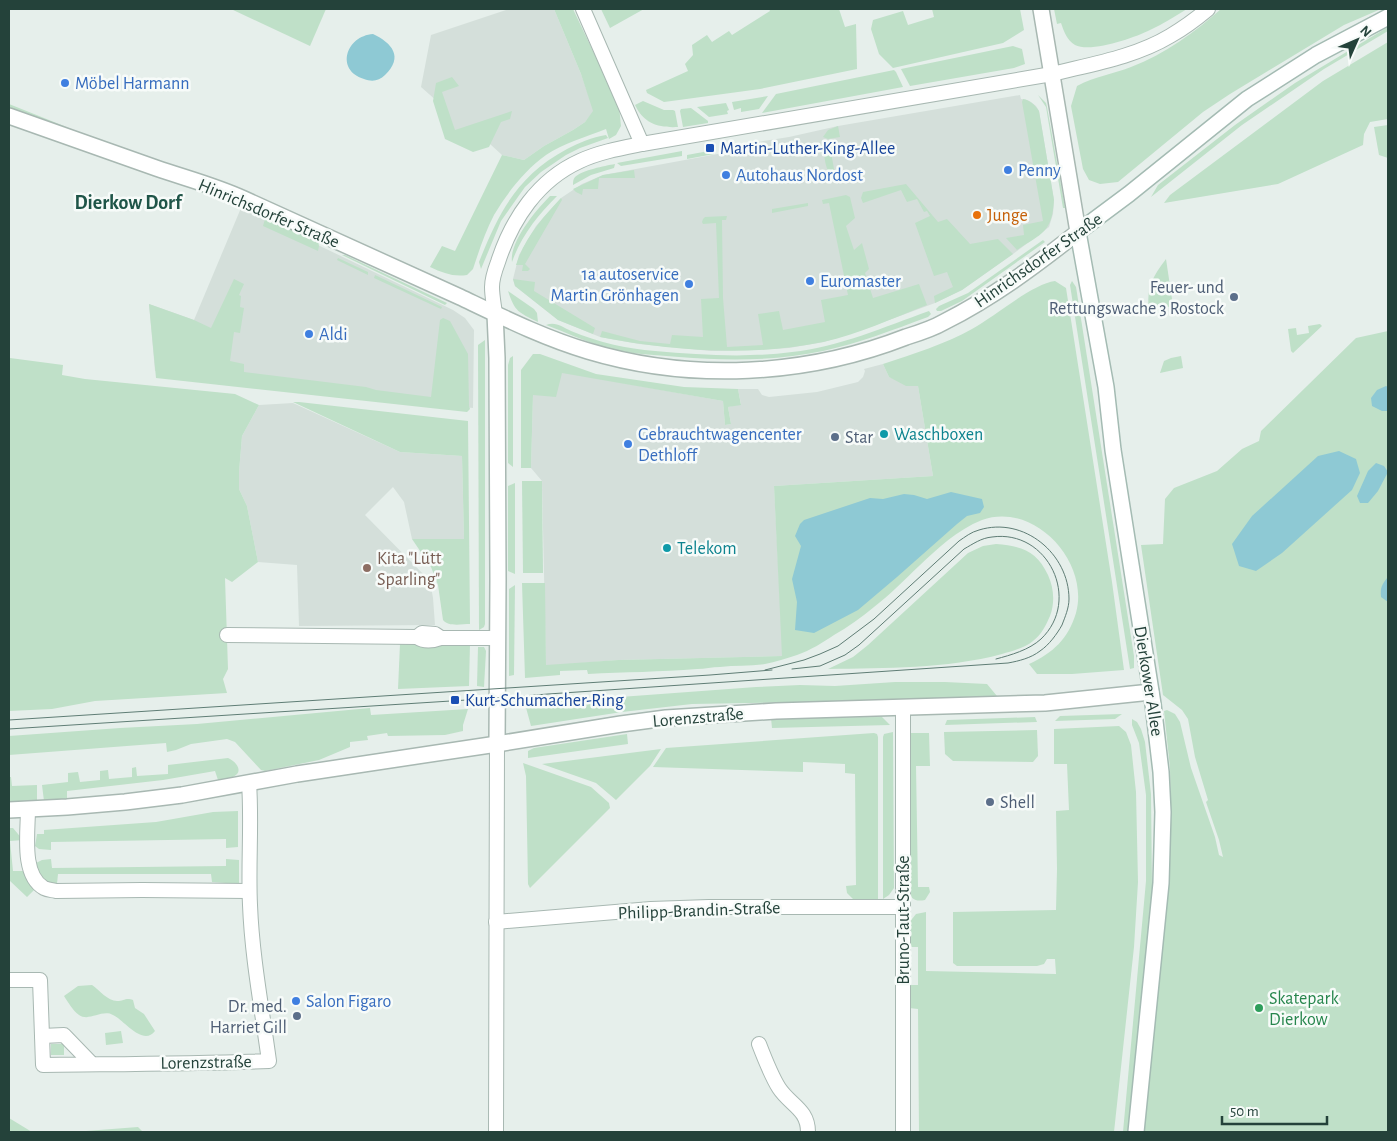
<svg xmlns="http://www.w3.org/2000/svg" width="1397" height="1141" font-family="'Alegreya Sans',sans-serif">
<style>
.built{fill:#d4dfda}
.green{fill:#bfe0c8}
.water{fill:#8ec9d4}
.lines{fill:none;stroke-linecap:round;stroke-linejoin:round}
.minor-casing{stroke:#a8b8b2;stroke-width:16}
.tertiary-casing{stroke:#a8b8b2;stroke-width:18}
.secondary-casing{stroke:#a4bbb3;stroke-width:18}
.minor{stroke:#fff;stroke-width:14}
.tertiary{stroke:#fff;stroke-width:15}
.secondary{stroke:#fff;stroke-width:15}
.tram{stroke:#5f7d75;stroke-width:1}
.shop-dot{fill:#3f7fe0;stroke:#f7fbf9;stroke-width:2}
.transit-dot{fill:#1a4fb4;stroke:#f7fbf9;stroke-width:2}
.food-dot{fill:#e8710a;stroke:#f7fbf9;stroke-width:2}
.service-dot{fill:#5c6f8a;stroke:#f7fbf9;stroke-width:2}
.culture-dot{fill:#0f9aa8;stroke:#f7fbf9;stroke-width:2}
.education-dot{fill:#8d6e63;stroke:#f7fbf9;stroke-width:2}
.leisure-dot{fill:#2e9e5b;stroke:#f7fbf9;stroke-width:2}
.labels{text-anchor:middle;stroke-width:5;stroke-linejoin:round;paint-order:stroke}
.shop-label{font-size:18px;fill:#366cbe;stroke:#f7fbf9;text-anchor:start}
.transit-label{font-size:18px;fill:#164399;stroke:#f7fbf9;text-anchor:start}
.street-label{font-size:18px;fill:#24423a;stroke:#f7fbf9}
.food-label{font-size:18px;fill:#c56008;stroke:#f7fbf9;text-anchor:start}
.service-label{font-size:18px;fill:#4e5e75;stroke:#f7fbf9;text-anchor:end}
.culture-label{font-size:18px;fill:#0d838f;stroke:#f7fbf9;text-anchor:start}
.education-label{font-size:18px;fill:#785e54;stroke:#f7fbf9;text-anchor:start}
.leisure-label{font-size:18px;fill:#27864d;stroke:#f7fbf9;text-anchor:start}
.quarter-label{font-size:20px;font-weight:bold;fill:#1f5548;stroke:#f7fbf9}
</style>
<rect width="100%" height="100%" fill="#e6efeb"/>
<!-- built -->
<g class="built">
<path d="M509 9H554L581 74 594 111 585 122 573 130 544 146 524 160 502 155 490 144 475 146 447 134 438 102 421 87 431 35Z"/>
<path d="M1020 95 1021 99 1027 100 1031 102 1036 106 1039 111 1054 200 1053 214 1049 227 1013 254 962 290 935 303 862 330 824 342 789 348 754 350 711 351 639 344 600 337 558 320 515 286 513 279 519 255 536 226 561 198 582 184 603 175 734 151 733 146 789 137 838 126Z"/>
<path d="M241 208 453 310 465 318 474 330 473 408 155 371 149 304 194 320Z"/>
<path d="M883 364 889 377 918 386 933 476 774 486 783 656 618 660 546 666 542 481 531 468 533 395 562 372 723 401 725 425 731 424 728 407 741 404 738 389H758L762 395 769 397 817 392 858 382 863 377 865 371 864 369Z"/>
<path d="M293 403 400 452 462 456 464 539H412L404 502 393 487 365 515 430 581 433 598 435 625 299 626 297 565 258 562 247 506 239 489V472L242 436 259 405Z"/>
</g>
<!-- green -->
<g class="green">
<path d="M231 9H326L310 46Z"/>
<path d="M554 9H573L619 106 621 126 616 135 609 139 606 129C588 136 562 144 546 155 525 170 507 193 494 215 485 232 479 251 473 269L467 275C453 277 443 273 430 267L442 246 455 251 502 155 524 160 544 146 573 130 585 122 593 111 581 74Z"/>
<path d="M601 9H644L610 28Z"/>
<path d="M769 9H839L845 27 856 24 857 69 760 89 679 100 664 102 647 93 646 90 688 71 685 64 693 55 692 45 707 35 712 42 729 31 732 35 770 11Z"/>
<path d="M932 9H1020L1024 30 1003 43 893 68 879 54 871 29 873 20 903 11 908 25 934 17Z"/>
<path d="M1054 9H1187C1175 16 1163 24 1150 30 1134 38 1091 53 1075 45 1067 40 1064 32 1061 23L1057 24Z"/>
<path d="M1221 9H1381L1344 25 1230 94 1203 112 1118 182 1100 184 1089 180 1083 169 1071 106 1077 86C1096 76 1113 74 1131 67 1165 54 1195 32 1221 9Z"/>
<path d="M1388 27V31L1324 69 1242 125 1151 197 1158 185 1235 125 1295 83Z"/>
<path d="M1388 42V119L1370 122 1364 134 1363 145 1278 184 1164 203 1170 195 1323 81Z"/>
<path d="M1013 46 1022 49 1025 64 1014 68 910 86 901 69Z"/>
<path d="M894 70 896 72 903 87 762 113 776 94Z"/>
<path d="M452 77 459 86 442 92 455 130 512 111 510 119 501 122 489 147 473 152 445 139 433 101 436 83Z"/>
<path d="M1038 95 1046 103 1047 107 1065 208H1063L1046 107Z"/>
<path d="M768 96 759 109 741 112V108L734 110 732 102Z"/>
<path d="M1023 99C1030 100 1035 105 1039 111L1054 200C1052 233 1042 233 1017 250L1006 238 1024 235 1023 225 1043 221 1022 102Z"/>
<path d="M643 101 664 110H673L675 111 678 127C659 128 644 124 635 105Z"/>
<path d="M726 103 729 110 727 111 728 114 709 117 697 107Z"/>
<path d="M9 104 69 128 9 108Z"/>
<path d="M691 108 708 121V123L683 127 680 111 681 109Z"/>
<path d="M1388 125V158L1379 155 1374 127Z"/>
<path d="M838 126 840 137 828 139 823 137 828 130Z"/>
<path d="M606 135 608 138 580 148 566 155 541 172 525 187 501 221 481 269 479 262C499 212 517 176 567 149 579 143 592 137 606 135Z"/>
<path d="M829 142 835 174 846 172V180C824 182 825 159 823 143Z"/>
<path d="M714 150V154L687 159V155Z"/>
<path d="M682 151V156L621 166 617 163Z"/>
<path d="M615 164 614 168 591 175 573 185C573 182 573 179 575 177 583 170 604 166 615 164Z"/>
<path d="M634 170 635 178H599L598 189H583L582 195 576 192 573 189 603 175Z"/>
<path d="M906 184 938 222 947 219 970 244 998 239 1013 254 962 290 935 303 934 296 953 287 947 272 934 276 915 223 930 216 927 211 924 212 917 199 907 202 901 190 863 203 861 198 863 192Z"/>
<path d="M846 195 850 197 855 218 846 226 854 250 862 243 869 269 865 273 873 298 919 284 927 305C893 318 859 334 823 342 750 357 673 351 600 337L602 331 640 341 670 344 672 335 703 337 701 299 719 298 716 223 703 224 702 222 703 219 705 217 727 216 726 220H722L723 298 727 347 763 345 758 314 779 311 783 330 825 322 821 300 848 295 829 203 823 204 822 200Z"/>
<path d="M550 196H557C538 215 521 236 512 262 509 242 537 209 550 196Z"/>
<path d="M561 198 562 200 525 264 530 269 528 271H522L523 265H516C524 239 542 218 561 198Z"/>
<path d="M808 203V206L772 213V209Z"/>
<path d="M258 212 318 241 319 246 318 251 263 226 265 219 257 216Z"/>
<path d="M1043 240 1045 242 962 301 941 311H937L936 309 939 306 968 293Z"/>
<path d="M342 255H345L447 303 445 305Z"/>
<path d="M338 258 368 272V275L337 260Z"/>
<path d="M1166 259 1173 306 1149 310C1146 288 1153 276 1166 259Z"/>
<path d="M375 275 442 307 441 309 374 278Z"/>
<path d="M234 279 244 284 239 295 241 296 240 307 244 308 240 333 234 332 230 361 244 364V372L366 387 376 390 431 397 440 320 443 318 450 321 468 354 469 406 470 409 467 412 156 378 149 304 194 320 211 328Z"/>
<path d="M513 279 535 282 534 291 595 328 593 334 558 320 515 286Z"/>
<path d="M1055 281 1066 288 1112 582 1124 670 1072 674H1037L1029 664C1053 653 1068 639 1076 613 1090 562 1034 501 982 520 957 530 938 548 919 566 904 580 890 595 874 607 862 617 848 627 834 635 822 643 811 650 797 655 787 658 775 662 765 664 750 666 735 665 720 667 712 667 705 669 697 669 661 672 624 672 588 674L587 670 560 671V675L525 678 522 583H545L546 665 618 660 782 656 774 486 933 476 918 386H906L889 377 883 364C913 354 945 344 972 329 994 317 1032 284 1055 281Z"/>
<path d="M1072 281 1076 287 1134 656V668L1130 669 1070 285Z"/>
<path d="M508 291 534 309 537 313 538 322C518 312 515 312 508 291Z"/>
<path d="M929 311 931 314 928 317C893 330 859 343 823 351 776 361 727 361 679 357 654 355 628 354 604 347 584 341 565 332 546 325 555 321 563 327 571 331 598 342 627 349 655 351 701 355 746 358 792 352 839 347 884 327 929 311Z"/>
<path d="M1320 324 1322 326 1293 353 1291 351 1288 329 1296 328 1297 335 1309 333 1308 326Z"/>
<path d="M1388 331V1132H1142L1167 877 1171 819 1170 768 1164 711 1167 710 1175 714 1180 722 1191 768 1215 837 1219 855 1223 857 1219 840 1206 802 1208 800 1195 757 1188 719 1182 710 1163 695 1141 545 1163 544 1165 499 1174 488 1217 471 1242 449 1259 441 1261 431 1356 338Z"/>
<path d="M485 340V624L484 627 479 630 478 345Z"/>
<path d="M533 354H540L596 374 684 387 738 389 741 405 728 407 731 424 725 425 723 401 562 373 556 397 533 395 531 468H521V370Z"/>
<path d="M513 356V467L508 463V365L510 358Z"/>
<path d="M1181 356 1183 368 1160 373 1164 361 1171 358Z"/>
<path d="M10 358 63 365 62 375 85 379 235 394 259 405 242 436 239 472V489L247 506 258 562 232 582 225 578 228 669 223 679 227 693 95 701 52 709 9 711V361Z"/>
<path d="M293 402H299L468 421 470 624C462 624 448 627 443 620L438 585 431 567 412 539H464L462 456 400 452Z"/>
<path d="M522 481H542L543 573H523Z"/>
<path d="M515 483V574L508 571V486Z"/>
<path d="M996 544C1022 546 1037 551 1048 575 1054 588 1055 603 1050 616 1046 625 1042 634 1033 641 1025 648 1012 651 1002 654 946 669 886 668 828 669L853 657 868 645 968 553 983 546Z"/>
<path d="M515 585 514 675 509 676V589Z"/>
<path d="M470 643 469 686 398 689 400 644Z"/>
<path d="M478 647H484L486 651 484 687 477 686Z"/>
<path d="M895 682H945L987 684 997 696 815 702 692 704 622 712 531 726 525 704 756 687 800 685 835 686Z"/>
<path d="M370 708 371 715 468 709 463 725V731L445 735 388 736 387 733 367 736 368 740 350 742V747L319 760 265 771 261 770 235 742 227 739 191 744 176 750 167 752 166 743 9 755V736L120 728 197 724Z"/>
<path d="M1122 714 1115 719 1055 721 1060 716Z"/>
<path d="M882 717 890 725 772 728 771 718Z"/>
<path d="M1035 717 1037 722 945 725 947 720Z"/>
<path d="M1132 719 1137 722 1141 729 1145 742 1151 794 1152 888 1128 1132H1123L1146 881V795L1139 743 1132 725Z"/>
<path d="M1119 726 1126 732 1131 745 1136 792 1138 882 1134 947 1114 1132H919L918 1009 909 1008 908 985H918V947H908V924L916 914 926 912V971L1056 974 1055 959H1047L1044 964 1037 966H957L953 963V912L1056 910 1057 869 1056 811 1069 810 1067 764H1054V729Z"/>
<path d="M1037 730 1038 756 1033 762 953 761 945 754 944 732Z"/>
<path d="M893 732 894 888 889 895 883 899V737L884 734Z"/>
<path d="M874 733 877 734 878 737V900H854L847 893 846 886 856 885 855 774 845 773V764L803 762V772L653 767 666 748Z"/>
<path d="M908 733H929L930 766H916L918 887H929L930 892 925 900C915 902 912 899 907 891Z"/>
<path d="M627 734 628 744 528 758V751L534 748Z"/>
<path d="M661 749 650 766 616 800 596 783 542 764Z"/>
<path d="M228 758C239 763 244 774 230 778 227 779 222 779 218 780L215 771 163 780 67 791V800L44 801 42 785 68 782V773L78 772 80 782 100 780V771L108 770 109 779 132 777V768L136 767 137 776 168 774V765Z"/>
<path d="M523 763 591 787 609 803 610 808 530 888 528 884 526 776Z"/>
<path d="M9 777H11L12 786 37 785V802H9Z"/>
<path d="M238 811V847L226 848V839L51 842V850L39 849 35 846 37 834H44V830L156 822 213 812Z"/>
<path d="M9 828H13L23 840 10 841 13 871H25L36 888 27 897 9 880Z"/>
<path d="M51 859 52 868 226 866V859L239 860V884L212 882 211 874H58L57 884C43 882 39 877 36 863L42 860Z"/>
<path d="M92 985C99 990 108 1001 117 1001 124 1001 126 997 133 1000L135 1008 144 1014 155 1031C143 1047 124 1020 113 1015 102 1009 89 1022 79 1015 73 1011 68 1002 64 996L78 986Z"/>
<path d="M121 1031 123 1043 106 1045 105 1033Z"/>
<rect x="51" y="1044" width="13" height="11"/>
<path d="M9 1118 32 1132H9Z"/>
<path d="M138 1127 143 1132H73Z"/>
</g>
<!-- water -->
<g class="water">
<path d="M373 34C392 43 404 57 385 75 379 81 372 82 364 79 335 70 346 36 373 34Z"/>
<path d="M1386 386 1388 387V411H1382L1372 406 1371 398 1377 390Z"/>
<path d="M1339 451 1356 459 1360 473 1352 490 1282 553 1256 571 1239 566 1232 544 1252 516 1318 456Z"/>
<path d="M1376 463 1384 466 1388 472 1378 491 1368 503H1360L1357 496 1368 471Z"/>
<path d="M951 492 982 499 984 507 980 513 967 516 957 524 897 577 858 610 814 633 795 630 797 602 792 579 801 546 795 536 800 524 804 520 870 498 883 499 904 494 914 495 927 499Z"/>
<path d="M1388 577V602L1381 597C1380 588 1382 584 1388 577Z"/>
</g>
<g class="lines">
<!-- minor casing -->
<g class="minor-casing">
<g id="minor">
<path d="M583 9 642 144"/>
<path d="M495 314C494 305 492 296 492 287 492 278 495 270 498 262 512 219 538 180 580 161 599 152 622 148 642 144L1052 74C1092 64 1135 57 1170 36 1184 28 1196 19 1208 9"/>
<path d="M227 635 417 637"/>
<path d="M441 638 435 634 422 633 417 637C424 642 433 641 441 638H498"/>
<path d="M903 707V1132"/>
<path d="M28 809C28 832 21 875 44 888 48 890 52 890 56 891L142 890 249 891"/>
<path d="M496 922 651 909 709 907H903"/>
<path d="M9 980H40L42 1036"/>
<path d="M759 1044C764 1057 772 1077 779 1088 790 1105 808 1109 808 1132"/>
<path d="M92 1064 64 1035 42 1036 43 1065C118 1064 194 1064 269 1061 262 1009 252 957 250 905 248 864 252 823 249 783"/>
<path d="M496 1132 497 744"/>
</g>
</g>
<!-- tertiary casing -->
<g class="tertiary-casing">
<g id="tertiary">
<path d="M9 116C58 133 107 151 156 168 185 178 216 186 244 199 316 231 388 264 460 297 502 317 544 338 588 351 691 382 806 376 906 337 919 333 932 329 944 322 992 298 1035 266 1078 232L1041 9"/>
<path d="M495 314 497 358 498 580 497 744"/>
<path d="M9 810 67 807 125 802 182 795 297 774 497 744 621 724 666 718 776 711 1045 703 1151 692"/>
</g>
</g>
<!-- secondary casing -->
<g class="secondary-casing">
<path id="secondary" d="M1136 1132 1161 883 1163 812 1161 772 1153 704 1113 450 1106 387 1078 232 1129 194 1247 99 1316 55 1388 17"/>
</g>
<!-- minor -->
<use href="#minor" class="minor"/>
<!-- tertiary -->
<use href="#tertiary" class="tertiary"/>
<!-- secondary -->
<use href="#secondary" class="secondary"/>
<!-- tram -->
<g class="tram">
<path d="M792 669 820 666 845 655 859 645 964 549C973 544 981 538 992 537 1048 529 1082 600 1041 639 1029 650 1011 655 996 659"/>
<path d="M9 720 710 675 772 670"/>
<path d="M9 729 498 698 548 694 1008 663C1019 661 1031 658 1040 651 1049 645 1057 634 1062 625 1065 617 1069 608 1069 599 1069 554 1024 516 979 530 971 532 965 537 959 541L874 619 838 646 820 654 804 660 765 670"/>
</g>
</g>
<!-- markers -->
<g class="shop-dot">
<circle cx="65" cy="83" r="5"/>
<circle cx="1008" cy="170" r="5"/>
<circle cx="726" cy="175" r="5"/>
<circle cx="810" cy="281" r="5"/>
<circle cx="689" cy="284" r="5"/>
<circle cx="309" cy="334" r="5"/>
<circle cx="628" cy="444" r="5"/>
<circle cx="296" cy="1001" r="5"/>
</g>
<g class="transit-dot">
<rect x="705" y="143" width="10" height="10" rx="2.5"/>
<rect x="450" y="695" width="10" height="10" rx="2.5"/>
</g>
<circle class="food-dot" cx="977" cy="215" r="5"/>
<g class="service-dot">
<circle cx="1234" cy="297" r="5"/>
<circle cx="835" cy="437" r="5"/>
<circle cx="990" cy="802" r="5"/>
<circle cx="297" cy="1016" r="5"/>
</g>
<g class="culture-dot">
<circle cx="884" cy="434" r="5"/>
<circle cx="667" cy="548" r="5"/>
</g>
<circle class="education-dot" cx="367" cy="568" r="5"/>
<circle class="leisure-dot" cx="1259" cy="1008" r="5"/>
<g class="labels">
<!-- shop labels -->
<g class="shop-label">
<text x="75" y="89">Möbel Harmann</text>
<text x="1018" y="176">Penny</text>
<text x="736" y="181">Autohaus Nordost</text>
<text x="679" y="280" text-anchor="end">1a autoservice<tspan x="679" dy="21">Martin Grönhagen</tspan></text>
<text x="820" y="287">Euromaster</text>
<text x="319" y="340">Aldi</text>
<text x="638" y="440">Gebrauchtwagencenter<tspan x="638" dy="21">Dethloff</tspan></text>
<text x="306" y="1007">Salon Figaro</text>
</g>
<!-- transit labels -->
<g class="transit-label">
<text x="720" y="154">Martin-Luther-King-Allee</text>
<text x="465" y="706">Kurt-Schumacher-Ring</text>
</g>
<!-- street labels -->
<g class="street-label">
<text transform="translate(269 213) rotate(23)" y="6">Hinrichsdorfer Straße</text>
<text transform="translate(1038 260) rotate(-35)" y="6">Hinrichsdorfer Straße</text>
<text transform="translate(1149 681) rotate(81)" y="6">Dierkower Allee</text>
<text transform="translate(698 717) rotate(-5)" y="6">Lorenzstraße</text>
<text transform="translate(699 910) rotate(-2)" y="6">Philipp-Brandin-Straße</text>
<text transform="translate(903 920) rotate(-90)" y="6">Bruno-Taut-Straße</text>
<text transform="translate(206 1062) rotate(-1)" y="6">Lorenzstraße</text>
</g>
<!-- food labels -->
<g class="food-label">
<text x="987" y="221">Junge</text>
</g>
<!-- service labels -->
<g class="service-label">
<text x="1224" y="293">Feuer- und<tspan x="1224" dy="21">Rettungswache 3 Rostock</tspan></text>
<text x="845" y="443" text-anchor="start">Star</text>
<text x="1000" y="808" text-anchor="start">Shell</text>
<text x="287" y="1012">Dr. med.<tspan x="287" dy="21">Harriet Gill</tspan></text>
</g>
<!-- culture labels -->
<g class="culture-label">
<text x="894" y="440">Waschboxen</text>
<text x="677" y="554">Telekom</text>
</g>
<!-- education labels -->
<g class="education-label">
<text x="377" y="564">Kita "Lütt<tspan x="377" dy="21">Sparling"</tspan></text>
</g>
<!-- leisure labels -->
<g class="leisure-label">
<text x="1269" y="1004">Skatepark<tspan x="1269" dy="21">Dierkow</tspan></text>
</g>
<!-- quarter labels -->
<g class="quarter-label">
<text x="128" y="209">Dierkow Dorf</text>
</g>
</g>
<!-- border -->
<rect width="1397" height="1141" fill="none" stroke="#24423a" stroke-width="20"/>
<!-- north arrow -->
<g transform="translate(1357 40) rotate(45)" stroke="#f7fbf9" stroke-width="4" paint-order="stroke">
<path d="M0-4L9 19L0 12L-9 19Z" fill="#24423a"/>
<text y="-8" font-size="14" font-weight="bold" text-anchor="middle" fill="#24423a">N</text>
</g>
<!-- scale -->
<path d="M1222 1116v8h105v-8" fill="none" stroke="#24423a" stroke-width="2.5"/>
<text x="1230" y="1116" font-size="15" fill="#24423a" stroke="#f7fbf9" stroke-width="4" paint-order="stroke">50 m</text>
</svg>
